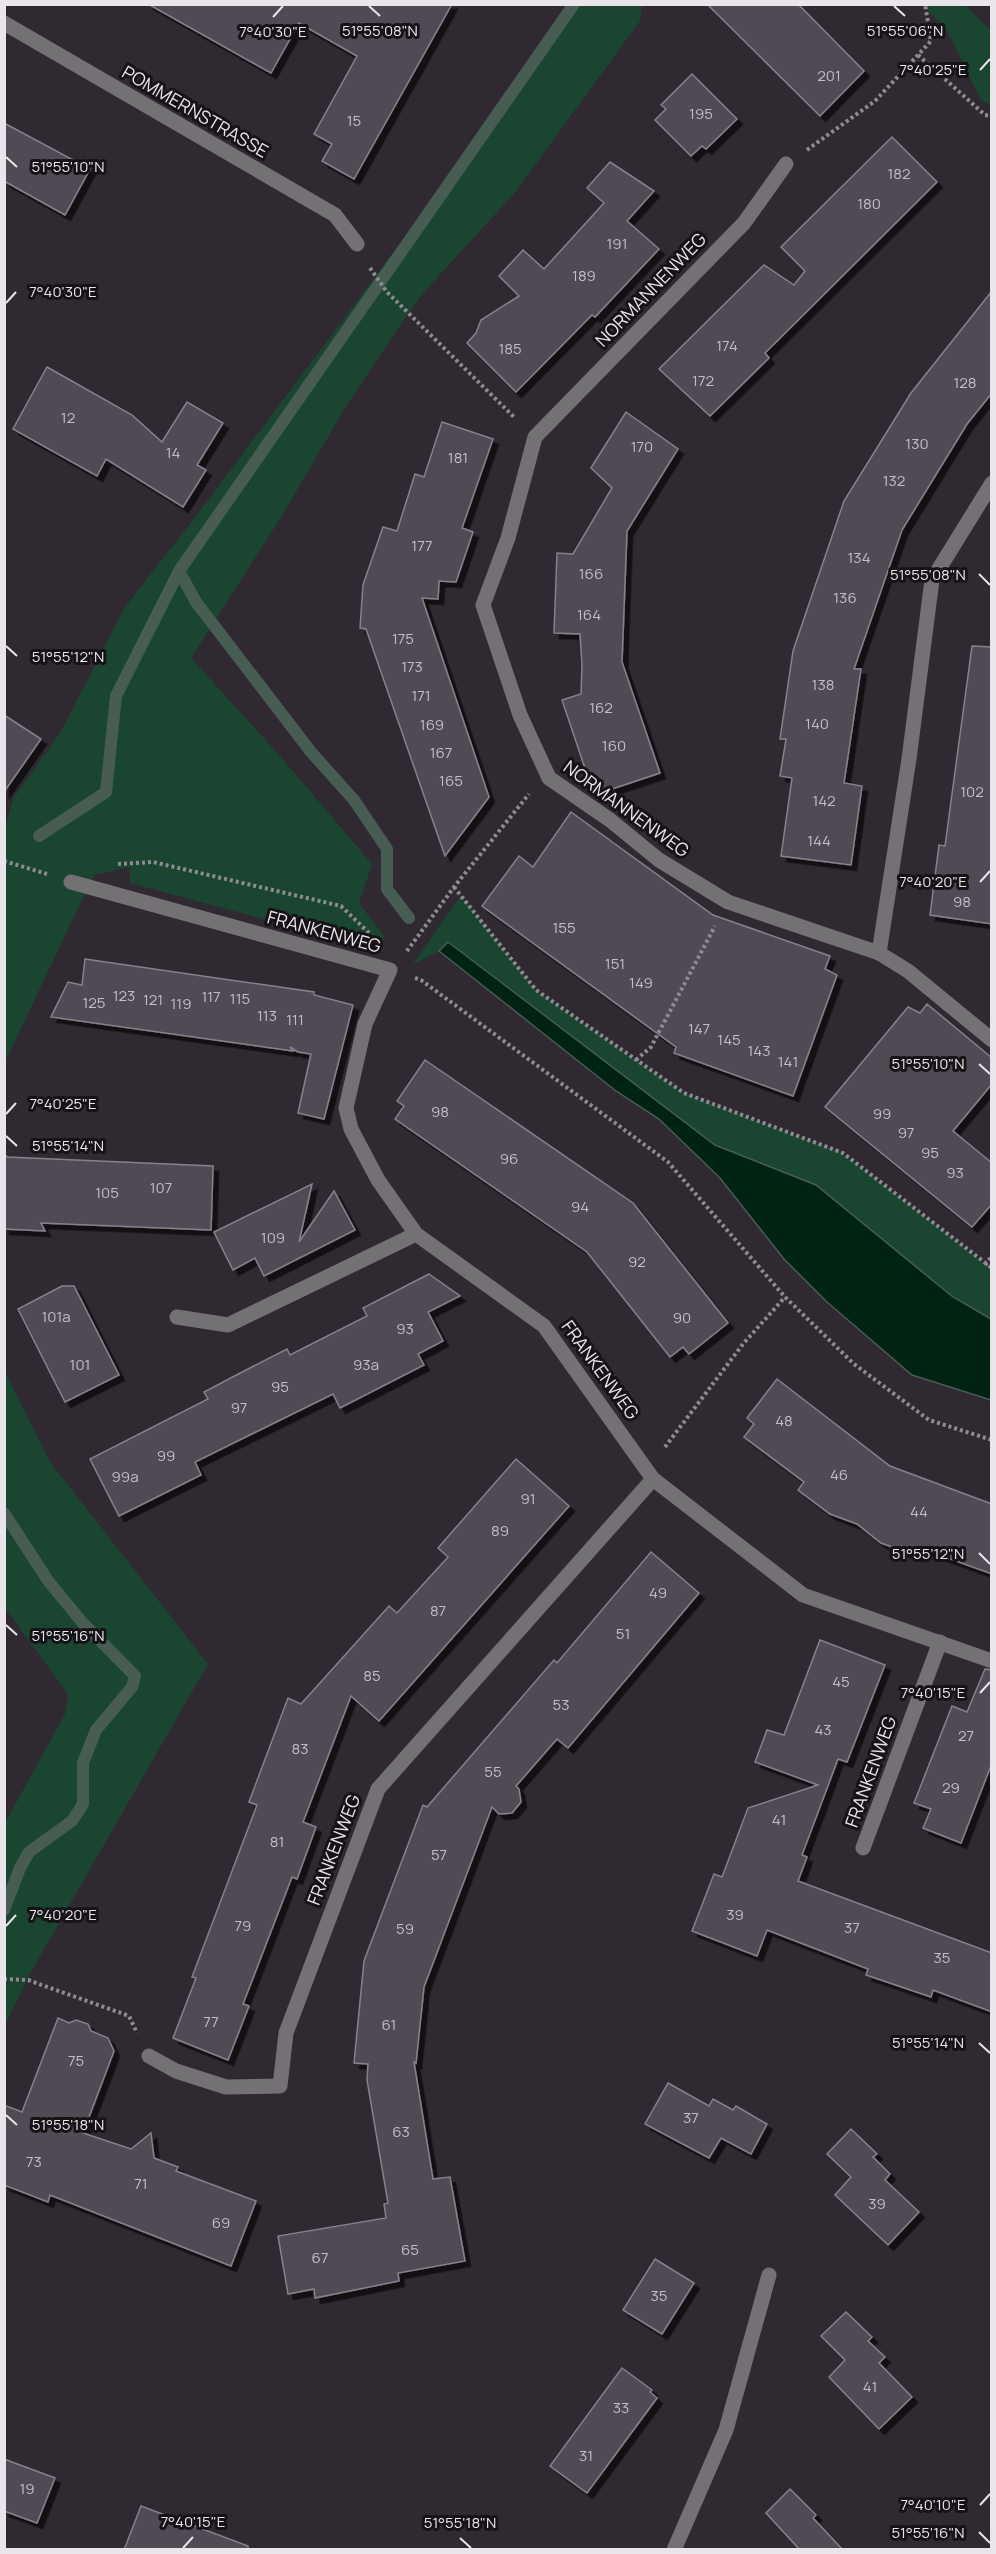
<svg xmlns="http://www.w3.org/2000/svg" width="996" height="2554" font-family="Manrope,sans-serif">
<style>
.green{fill:#1a4531}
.water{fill:#012314;stroke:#475d54;stroke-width:1.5}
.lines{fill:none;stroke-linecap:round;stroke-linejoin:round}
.stream{stroke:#475d54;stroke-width:12}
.building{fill:#514953;stroke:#88808b;stroke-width:1.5;filter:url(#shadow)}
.path{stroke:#908b92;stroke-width:4;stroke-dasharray:3 3;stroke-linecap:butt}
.minor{stroke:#747175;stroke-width:15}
.ticks{fill:none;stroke:#e9e5eb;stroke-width:2}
.labels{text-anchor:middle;stroke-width:6;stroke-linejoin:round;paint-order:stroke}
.number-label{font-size:15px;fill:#c3bec5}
.street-label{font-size:18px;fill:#e9e5eb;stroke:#161317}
.ticks-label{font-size:15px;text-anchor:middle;fill:#e9e5eb;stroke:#161317;stroke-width:6;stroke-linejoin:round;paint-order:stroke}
</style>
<defs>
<filter id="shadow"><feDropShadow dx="5.5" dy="5.5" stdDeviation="0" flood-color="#0009"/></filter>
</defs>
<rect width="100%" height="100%" fill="#302932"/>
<!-- green -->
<g class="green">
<path d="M578 5H642L640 21 513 195 424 292 399 327 345 408 280 519 191 658 280 756 372 864 359 903 385 937 379 950 130 883V867L94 875 5 1062 4 832 13 799 60 733 125 607 203 507Z"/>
<path d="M922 5H965L991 31V105L981 100 946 29Z"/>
<path d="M461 895 536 990 636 1060 684 1093 843 1153 991 1268V1319L953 1297 816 1185 715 1145 448 942 439 951 412 965Z"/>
<path d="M5 1372 50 1462 208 1664 32 1970 5 2025V1823L65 1714 68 1694 5 1608Z"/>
</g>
<!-- water -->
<path class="water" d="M448 942 715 1145 816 1185 953 1297 991 1319V1400L912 1375 827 1302 784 1259 720 1178 659 1119 616 1091 439 951Z"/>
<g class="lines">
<!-- stream -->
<g class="stream">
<path d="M179 571 196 602 311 752 354 800 387 849V889L409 918"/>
<path d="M39 836 106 792 116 696 179 571 574 4"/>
<path d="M4 1513 49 1582 82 1622 135 1676 132 1687 96 1730 83 1763V1804L72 1821 29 1852 20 1868 4 1910"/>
</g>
</g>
<!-- building -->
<g class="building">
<path d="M148 4H452L354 179 322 161 332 144 314 134 357 56 299 23 271 73Z"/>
<path d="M707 4H798L864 71 820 116Z"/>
<path d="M692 74 737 119 706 149 702 146 691 156 655 120 666 109 661 105Z"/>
<path d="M4 123 90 169 65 215 4 181Z"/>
<path d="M892 137 937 182 765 353 769 358 710 416 659 369 764 265 794 285 805 271 781 247Z"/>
<path d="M610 162 654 191 627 221 659 249 595 317 592 315 516 392 467 343 476 333 481 320 519 296 499 276 523 250 544 269 604 203 587 188Z"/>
<path d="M992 291V393L967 424 902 530 854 669H861L844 783 862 786 851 865 781 856 792 778 780 776 786 739H780L793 651 844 501 911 393Z"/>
<path d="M47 367 132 415 162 442 187 402 223 423 197 465 206 470 183 507 106 459 97 476 13 429Z"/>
<path d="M626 412 678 449 627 531 622 662 660 773 594 795 562 700 581 694 582 665 580 634 554 633 557 553 573 554 612 488 591 468Z"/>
<path d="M442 422 493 439 462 528 473 532 456 582 439 581 438 599 422 598 489 797 445 856 366 629 360 628 363 585 383 527 397 531 415 474 424 477Z"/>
<path d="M972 646 992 647V924L930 915 939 845 945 846Z"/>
<path d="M4 715 41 739 4 792Z"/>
<path d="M571 812 713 915 830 956 825 969 837 975 793 1096 674 1053 676 1047 482 906 519 856 533 867Z"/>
<path d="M85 959 314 992V995L353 1005 324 1119 298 1113 311 1054 298 1052 290 1047 293 1051 51 1017 68 982 82 985Z"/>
<path d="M927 1004 992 1058V1084L953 1131 992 1163V1204L972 1227 825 1107 908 1007 920 1013Z"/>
<path d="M425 1060 633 1203 728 1323 689 1354 683 1347 670 1357 587 1252 395 1119 404 1106 397 1101Z"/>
<path d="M4 1153 7 1157 213 1166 211 1230 41 1223 45 1231 4 1229Z"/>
<path d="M312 1184 299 1242 334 1191 355 1230 264 1276 255 1258 233 1270 214 1232Z"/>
<path d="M429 1274 460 1296 428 1312 443 1341 418 1354 424 1365 340 1408 333 1394 195 1462 201 1475 119 1516 90 1459 208 1399 204 1392 246 1370 287 1349 290 1355 367 1316 363 1308Z"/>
<path d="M62 1286H74L119 1375 65 1402 18 1309Z"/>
<path d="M777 1379 890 1466 992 1504V1574L920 1548 917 1556 881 1543 857 1524 830 1514 798 1490 804 1482 744 1437 754 1424 747 1418Z"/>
<path d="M516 1459 569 1506 379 1721 351 1696 303 1822 316 1827 297 1879 292 1877 243 2004 249 2006 228 2060 173 2038 196 1978 192 1977 257 1805 249 1802 288 1698 301 1704 389 1606 397 1613 448 1557 438 1548Z"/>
<path d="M651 1552 699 1593 568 1748 557 1739 516 1786 519 1789 521 1802 512 1813 499 1814 492 1807 424 1987 416 2063 414 2062 433 2179 450 2177 465 2261 398 2273 399 2281 315 2298 314 2289 288 2294 278 2236 386 2218 384 2204 388 2203 367 2080 368 2064 354 2063 364 1961 423 1805 427 1807 554 1660 557 1663Z"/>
<path d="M820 1640 885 1665 847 1762 838 1759 802 1855 807 1857 798 1881 992 1953V2012L933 1990 931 1997 866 1975 868 1969 767 1930 757 1956 692 1931 714 1874 722 1877 748 1808 818 1785 755 1762 767 1730 784 1735Z"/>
<path d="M985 1669 992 1670V1763L961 1843 923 1828 931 1809 914 1803 952 1706 967 1712Z"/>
<path d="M58 2018 69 2023 76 2020 88 2024 91 2031 108 2038 114 2051 83 2133 131 2149 151 2133 154 2158 178 2167 176 2171 256 2201 231 2266 50 2195 48 2202 4 2185V2105L22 2112Z"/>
<path d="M668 2083 709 2106 713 2099 733 2110 736 2106 767 2124 751 2154 721 2138 709 2158 645 2124Z"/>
<path d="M851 2129 877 2154 873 2157 890 2174 885 2180 919 2212 888 2245 835 2195 851 2177 827 2154Z"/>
<path d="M655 2259 694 2283 662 2334 623 2310Z"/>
<path d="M846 2312 872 2337 868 2341 885 2357 879 2363 912 2397 879 2429 829 2377 845 2360 821 2336Z"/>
<path d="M622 2368 652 2390 650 2392 657 2398 587 2493 550 2466Z"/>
<path d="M4 2459 55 2478 37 2523 4 2511Z"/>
<path d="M790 2489 816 2515 813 2518 843 2550H800L766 2513Z"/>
<path d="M141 2506 248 2546V2550H124Z"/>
</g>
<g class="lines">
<!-- path -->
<g class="path">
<path d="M918 55 985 115 992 116"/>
<path d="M807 150 875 101 931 41 925 4"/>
<path d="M370 268 387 292 515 418"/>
<path d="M4 861 47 874"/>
<path d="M118 864 153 862 341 906 370 934"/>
<path d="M454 887 536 990 684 1093 843 1153 992 1268"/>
<path d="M407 951 454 887 529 794"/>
<path d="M415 978 421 980 668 1162 785 1297 854 1364 929 1420 992 1440"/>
<path d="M636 1060 651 1047 715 926"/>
<path d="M985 1265 992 1256"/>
<path d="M665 1447 743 1344 785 1297"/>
<path d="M4 1979 28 1980 129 2016 137 2033"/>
</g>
<!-- minor -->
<g class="minor">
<path d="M4 23 335 215 357 244"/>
<path d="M786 164 744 223 535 437 508 538 483 605 520 715 549 778 610 820 659 860 728 902 879 953 908 971 992 1040"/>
<path d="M71 882 390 970 365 1024 346 1108 351 1129 378 1180 416 1234 544 1326 653 1479 803 1595 992 1661"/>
<path d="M879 953 909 759 932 580 992 483"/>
<path d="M177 1317 228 1325 416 1234"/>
<path d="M863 1848 940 1642"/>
<path d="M149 2056 176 2071 226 2087 280 2086 286 2033 378 1789 653 1479"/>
<path d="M674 2550 726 2430 769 2275"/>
</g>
</g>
<!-- ticks -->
<path class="ticks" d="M369 6 380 16M894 6 905 16M273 17 283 6M980 70 990 59M6 157 17 167M6 303 16 292M979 574 990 585M6 646 17 656M980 882 990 871M979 1064 990 1074M6 1114 16 1103M6 1136 17 1146M979 1553 990 1564M6 1625 17 1635M980 1693 990 1682M6 1926 16 1915M979 2043 990 2053M6 2115 17 2125M980 2505 990 2494M979 2532 990 2543M460 2538 471 2548M183 2548 193 2537"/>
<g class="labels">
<!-- number labels -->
<g class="number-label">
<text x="829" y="81">201</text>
<text x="701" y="119">195</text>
<text x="354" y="126">15</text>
<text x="899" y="179">182</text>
<text x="869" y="209">180</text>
<text x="617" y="249">191</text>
<text x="584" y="281">189</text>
<text x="727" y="351">174</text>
<text x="510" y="354">185</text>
<text x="703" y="386">172</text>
<text x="965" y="388">128</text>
<text x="68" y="423">12</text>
<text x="917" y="449">130</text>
<text x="642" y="452">170</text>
<text x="173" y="458">14</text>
<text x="458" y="463">181</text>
<text x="894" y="486">132</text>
<text x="422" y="551">177</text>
<text x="859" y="563">134</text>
<text x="591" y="579">166</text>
<text x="845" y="603">136</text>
<text x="589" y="620">164</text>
<text x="403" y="644">175</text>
<text x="412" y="672">173</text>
<text x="823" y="690">138</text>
<text x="421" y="701">171</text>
<text x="601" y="713">162</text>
<text x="817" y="729">140</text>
<text x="432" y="730">169</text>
<text x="614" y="751">160</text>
<text x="441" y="758">167</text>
<text x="451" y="786">165</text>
<text x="972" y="797">102</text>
<text x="824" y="806">142</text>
<text x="819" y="846">144</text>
<text x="962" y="907">98</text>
<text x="564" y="933">155</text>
<text x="615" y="969">151</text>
<text x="641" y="988">149</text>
<text x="124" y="1001">123</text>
<text x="211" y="1002">117</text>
<text x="240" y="1004">115</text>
<text x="153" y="1005">121</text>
<text x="94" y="1008">125</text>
<text x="181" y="1009">119</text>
<text x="267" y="1021">113</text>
<text x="295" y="1025">111</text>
<text x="699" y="1034">147</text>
<text x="729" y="1045">145</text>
<text x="759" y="1056">143</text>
<text x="788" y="1067">141</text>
<text x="440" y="1117">98</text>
<text x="882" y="1119">99</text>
<text x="906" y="1138">97</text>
<text x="930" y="1158">95</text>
<text x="509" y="1164">96</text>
<text x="955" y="1178">93</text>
<text x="161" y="1193">107</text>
<text x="107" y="1198">105</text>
<text x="580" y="1212">94</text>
<text x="273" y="1243">109</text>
<text x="637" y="1267">92</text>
<text x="56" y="1322">101a</text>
<text x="682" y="1323">90</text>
<text x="405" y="1334">93</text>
<text x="80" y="1370">101</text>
<text x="366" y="1370">93a</text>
<text x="280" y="1392">95</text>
<text x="239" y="1413">97</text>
<text x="784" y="1426">48</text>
<text x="166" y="1461">99</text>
<text x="839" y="1480">46</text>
<text x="125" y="1482">99a</text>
<text x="528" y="1504">91</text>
<text x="919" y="1517">44</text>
<text x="500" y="1536">89</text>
<text x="658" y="1598">49</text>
<text x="438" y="1616">87</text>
<text x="623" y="1639">51</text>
<text x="372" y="1681">85</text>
<text x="841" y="1687">45</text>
<text x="561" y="1710">53</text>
<text x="823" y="1735">43</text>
<text x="966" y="1741">27</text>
<text x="300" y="1754">83</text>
<text x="493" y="1777">55</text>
<text x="951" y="1793">29</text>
<text x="779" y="1825">41</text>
<text x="277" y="1847">81</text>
<text x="439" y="1860">57</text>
<text x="735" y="1920">39</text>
<text x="243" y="1931">79</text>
<text x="852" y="1933">37</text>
<text x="405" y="1934">59</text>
<text x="942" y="1963">35</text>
<text x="211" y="2027">77</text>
<text x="389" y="2030">61</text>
<text x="76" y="2066">75</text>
<text x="691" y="2123">37</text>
<text x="401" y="2137">63</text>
<text x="34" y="2167">73</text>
<text x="141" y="2189">71</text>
<text x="877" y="2209">39</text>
<text x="221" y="2228">69</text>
<text x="410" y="2255">65</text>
<text x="320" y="2263">67</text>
<text x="659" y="2301">35</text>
<text x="870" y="2392">41</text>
<text x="621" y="2413">33</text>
<text x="586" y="2461">31</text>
<text x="27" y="2494">19</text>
</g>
<!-- street labels -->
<g class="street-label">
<text transform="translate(195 112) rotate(30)" y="6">POMMERNSTRASSE</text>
<text transform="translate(651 290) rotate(-46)" y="6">NORMANNENWEG</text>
<text transform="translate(626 809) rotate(36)" y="6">NORMANNENWEG</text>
<text transform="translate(324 932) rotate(15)" y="6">FRANKENWEG</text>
<text transform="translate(600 1370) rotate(54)" y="6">FRANKENWEG</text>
<text transform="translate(871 1772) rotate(-70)" y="6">FRANKENWEG</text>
<text transform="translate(334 1850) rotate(-69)" y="6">FRANKENWEG</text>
</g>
</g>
<g class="ticks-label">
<text x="380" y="36">51°55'08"N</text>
<text x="905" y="36">51°55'06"N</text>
<text x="273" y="37">7°40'30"E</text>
<text x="933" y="75">7°40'25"E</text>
<text x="68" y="172">51°55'10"N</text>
<text x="63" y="297">7°40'30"E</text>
<text x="928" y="580">51°55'08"N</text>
<text x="68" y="662">51°55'12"N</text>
<text x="933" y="887">7°40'20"E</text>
<text x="928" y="1069">51°55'10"N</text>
<text x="63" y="1109">7°40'25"E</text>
<text x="68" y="1151">51°55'14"N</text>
<text x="928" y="1559">51°55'12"N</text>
<text x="68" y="1641">51°55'16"N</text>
<text x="933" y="1698">7°40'15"E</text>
<text x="63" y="1920">7°40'20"E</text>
<text x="928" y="2048">51°55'14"N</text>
<text x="68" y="2130">51°55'18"N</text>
<text x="933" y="2510">7°40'10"E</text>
<text x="193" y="2527">7°40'15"E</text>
<text x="460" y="2528">51°55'18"N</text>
<text x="928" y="2538">51°55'16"N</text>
</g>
<!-- border -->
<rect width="996" height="2554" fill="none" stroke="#e9e5eb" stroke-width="12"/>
</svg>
